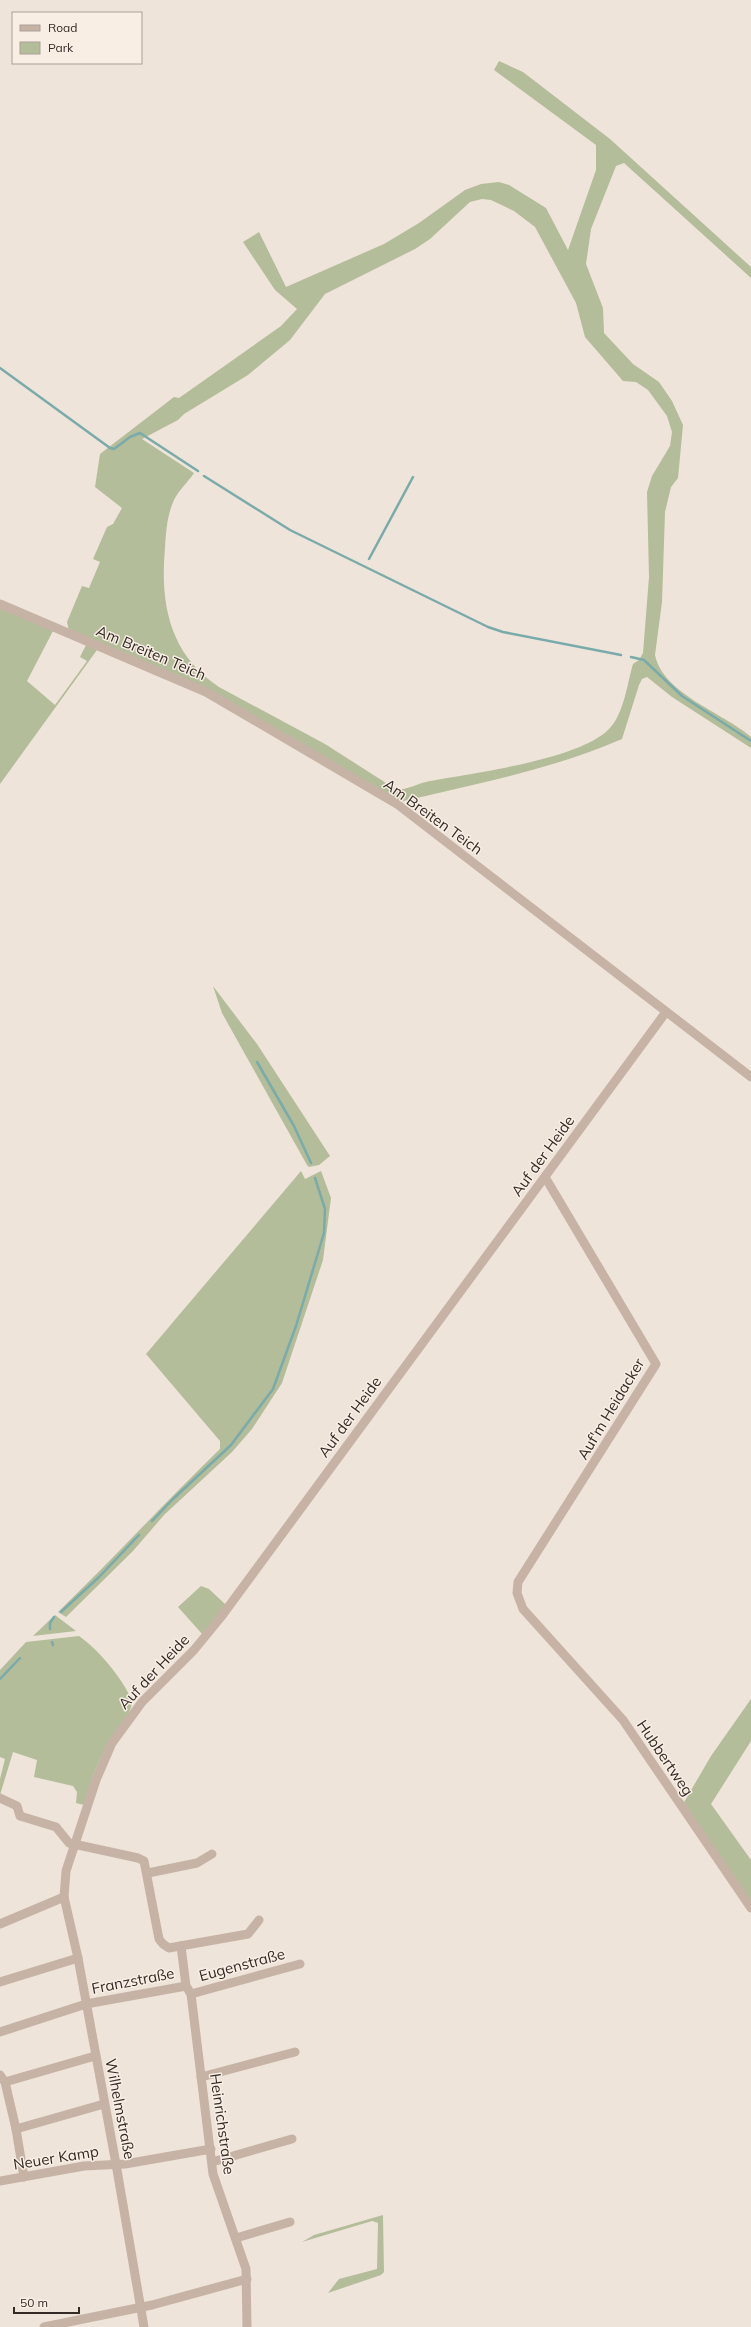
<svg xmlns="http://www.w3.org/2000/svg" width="751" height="2327" font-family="Mulish,sans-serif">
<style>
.green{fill:#b3bd9a;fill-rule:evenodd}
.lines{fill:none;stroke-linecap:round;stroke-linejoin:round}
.stream{stroke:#79abab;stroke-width:2.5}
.minor{stroke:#c6b3a6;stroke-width:9}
.labels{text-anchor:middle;stroke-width:3;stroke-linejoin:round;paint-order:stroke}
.street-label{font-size:15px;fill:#332a26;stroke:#f8eee4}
</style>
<rect width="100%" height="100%" fill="#efe4d9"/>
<!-- green -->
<g class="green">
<path d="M499 61 523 72 610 139 751 267V278L624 163 616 166 591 229 586 264 603 308 604 333 633 364 659 382 672 401 683 425 678 478 671 487 665 512 662 602 655 655C663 694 724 713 751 737V748L672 697 647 677 642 679 639 685 622 739C551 770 474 784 399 802L207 690 69 631 67 622 82 586 89 588 100 562 93 559 107 527 113 524 122 508 95 487 100 454 174 397 179 398 281 326 297 309 275 290 243 242 259 232 286 287 384 244 419 223 465 190 481 184 499 182 509 185 546 208 568 250 596 170V145L494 70ZM482 199 491 200 514 211 535 227 576 303 585 337 623 381 636 382 648 390 667 416 672 432 670 446 652 476 647 492 649 577 643 653 639 660 633 664C627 684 624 714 609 729 579 760 472 773 430 781 419 783 409 789 397 790L325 744 219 687C169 654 160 603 165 548 166 532 167 515 174 500 178 491 188 482 194 473L142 439 178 420 184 414 248 375 290 340 325 294 415 249 430 239 470 202Z"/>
<path d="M0 608 53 631 27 681 55 705 87 661 80 657 86 645 97 650 0 784Z"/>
<path d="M213 986 257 1044 330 1156 319 1165 309 1167 307 1165 222 1013Z"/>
<path d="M301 1171 305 1179 321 1171 331 1198 323 1260 282 1383 252 1429 232 1452 164 1515 133 1551 66 1617 58 1612C113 1559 165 1502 220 1449V1441L146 1354Z"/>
<path d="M201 1586 209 1589 226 1605 203 1635 178 1607Z"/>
<path d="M55 1615 76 1631 33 1636Z"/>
<path d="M79 1636C98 1649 124 1680 132 1701 132 1711 125 1718 120 1725 103 1750 91 1777 84 1805L76 1803 77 1792 73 1786 34 1777 37 1760 13 1752 0 1795V1779L5 1759 0 1757V1670L26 1642Z"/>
<path d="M751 1699V1741L711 1804 751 1860V1904L683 1804 711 1756Z"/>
<path d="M383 2215 384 2272 381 2275 328 2293 339 2279 377 2269 378 2223 372 2221 302 2242 314 2235Z"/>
</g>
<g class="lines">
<!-- stream -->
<g class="stream">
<path d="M0 368 110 448 114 449 130 437 140 433 198 471"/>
<path d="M204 476 290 530 488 627 503 632 621 655"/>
<path d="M369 559 413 477"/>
<path d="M631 657 644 660 682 696 751 741"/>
<path d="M257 1062 294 1126 311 1163"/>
<path d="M152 1521 173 1499 231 1445 273 1389 296 1326 324 1233 325 1209 315 1178"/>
<path d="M61 1612 99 1577 139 1535"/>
<path d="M50 1629V1623L54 1617"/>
<path d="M52 1642 53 1645"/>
<path d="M0 1679 20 1658"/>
</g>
<!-- minor -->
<g class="minor">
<path d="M0 604 206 692 397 804 751 1077"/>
<path d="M545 1177 656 1364 518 1582 517 1593 523 1609 623 1720 751 1908"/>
<path d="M0 1798 17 1806 20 1816 56 1827 69 1843 138 1858 144 1861 159 1939 163 1944 169 1948 248 1934 259 1920"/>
<path d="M148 1873 197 1863 212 1854"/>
<path d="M0 1924 64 1897"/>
<path d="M181 1946 186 1986 191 1994 213 2174 246 2269 247 2327"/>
<path d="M0 1982 78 1958"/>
<path d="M191 1994 300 1964"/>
<path d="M0 2032 86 2004 186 1986"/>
<path d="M0 2075 5 2082 16 2129 24 2177"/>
<path d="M201 2077 295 2052"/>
<path d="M5 2082 95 2056"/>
<path d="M16 2129 104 2104"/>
<path d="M212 2162 292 2139"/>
<path d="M0 2181 84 2166 125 2164 211 2149"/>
<path d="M236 2238 290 2222"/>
<path d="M44 2327 152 2305 247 2279"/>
<path d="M144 2327 116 2164 78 1958 64 1897 66 1871 96 1780 112 1743 142 1702 194 1650 221 1617 666 1012"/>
</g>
</g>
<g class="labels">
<!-- street labels -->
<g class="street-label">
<text transform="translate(151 653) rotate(23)" y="5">Am Breiten Teich</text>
<text transform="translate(433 817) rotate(36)" y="5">Am Breiten Teich</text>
<text transform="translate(543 1156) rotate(-54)" y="5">Auf der Heide</text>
<text transform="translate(611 1409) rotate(-59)" y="5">Auf'm Heidacker</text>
<text transform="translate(350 1417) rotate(-54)" y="5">Auf der Heide</text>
<text transform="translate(154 1672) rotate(-47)" y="5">Auf der Heide</text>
<text transform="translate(665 1758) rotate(56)" y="5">Hubbertweg</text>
<text transform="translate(242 1965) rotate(-15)" y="5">Eugenstraße</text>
<text transform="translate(133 1981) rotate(-11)" y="5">Franzstraße</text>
<text transform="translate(120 2109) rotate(79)" y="5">Wilhelmstraße</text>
<text transform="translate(222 2124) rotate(82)" y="5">Heinrichstraße</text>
<text transform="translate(56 2158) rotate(-9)" y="5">Neuer Kamp</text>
</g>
</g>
<!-- legend -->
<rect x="12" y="12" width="130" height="52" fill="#f8eee4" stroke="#a9a098"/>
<rect x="20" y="25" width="20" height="6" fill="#c6b3a6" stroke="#a9a098"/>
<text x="48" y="32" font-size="12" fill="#332a26">Road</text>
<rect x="20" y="42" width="20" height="12" fill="#b3bd9a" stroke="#a9a098"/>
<text x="48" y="52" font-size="12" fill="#332a26">Park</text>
<!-- scale -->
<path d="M14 2307v6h65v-6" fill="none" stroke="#332a26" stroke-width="2"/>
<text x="20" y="2307" font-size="12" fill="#332a26" stroke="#f8eee4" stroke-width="3" paint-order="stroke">50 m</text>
</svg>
